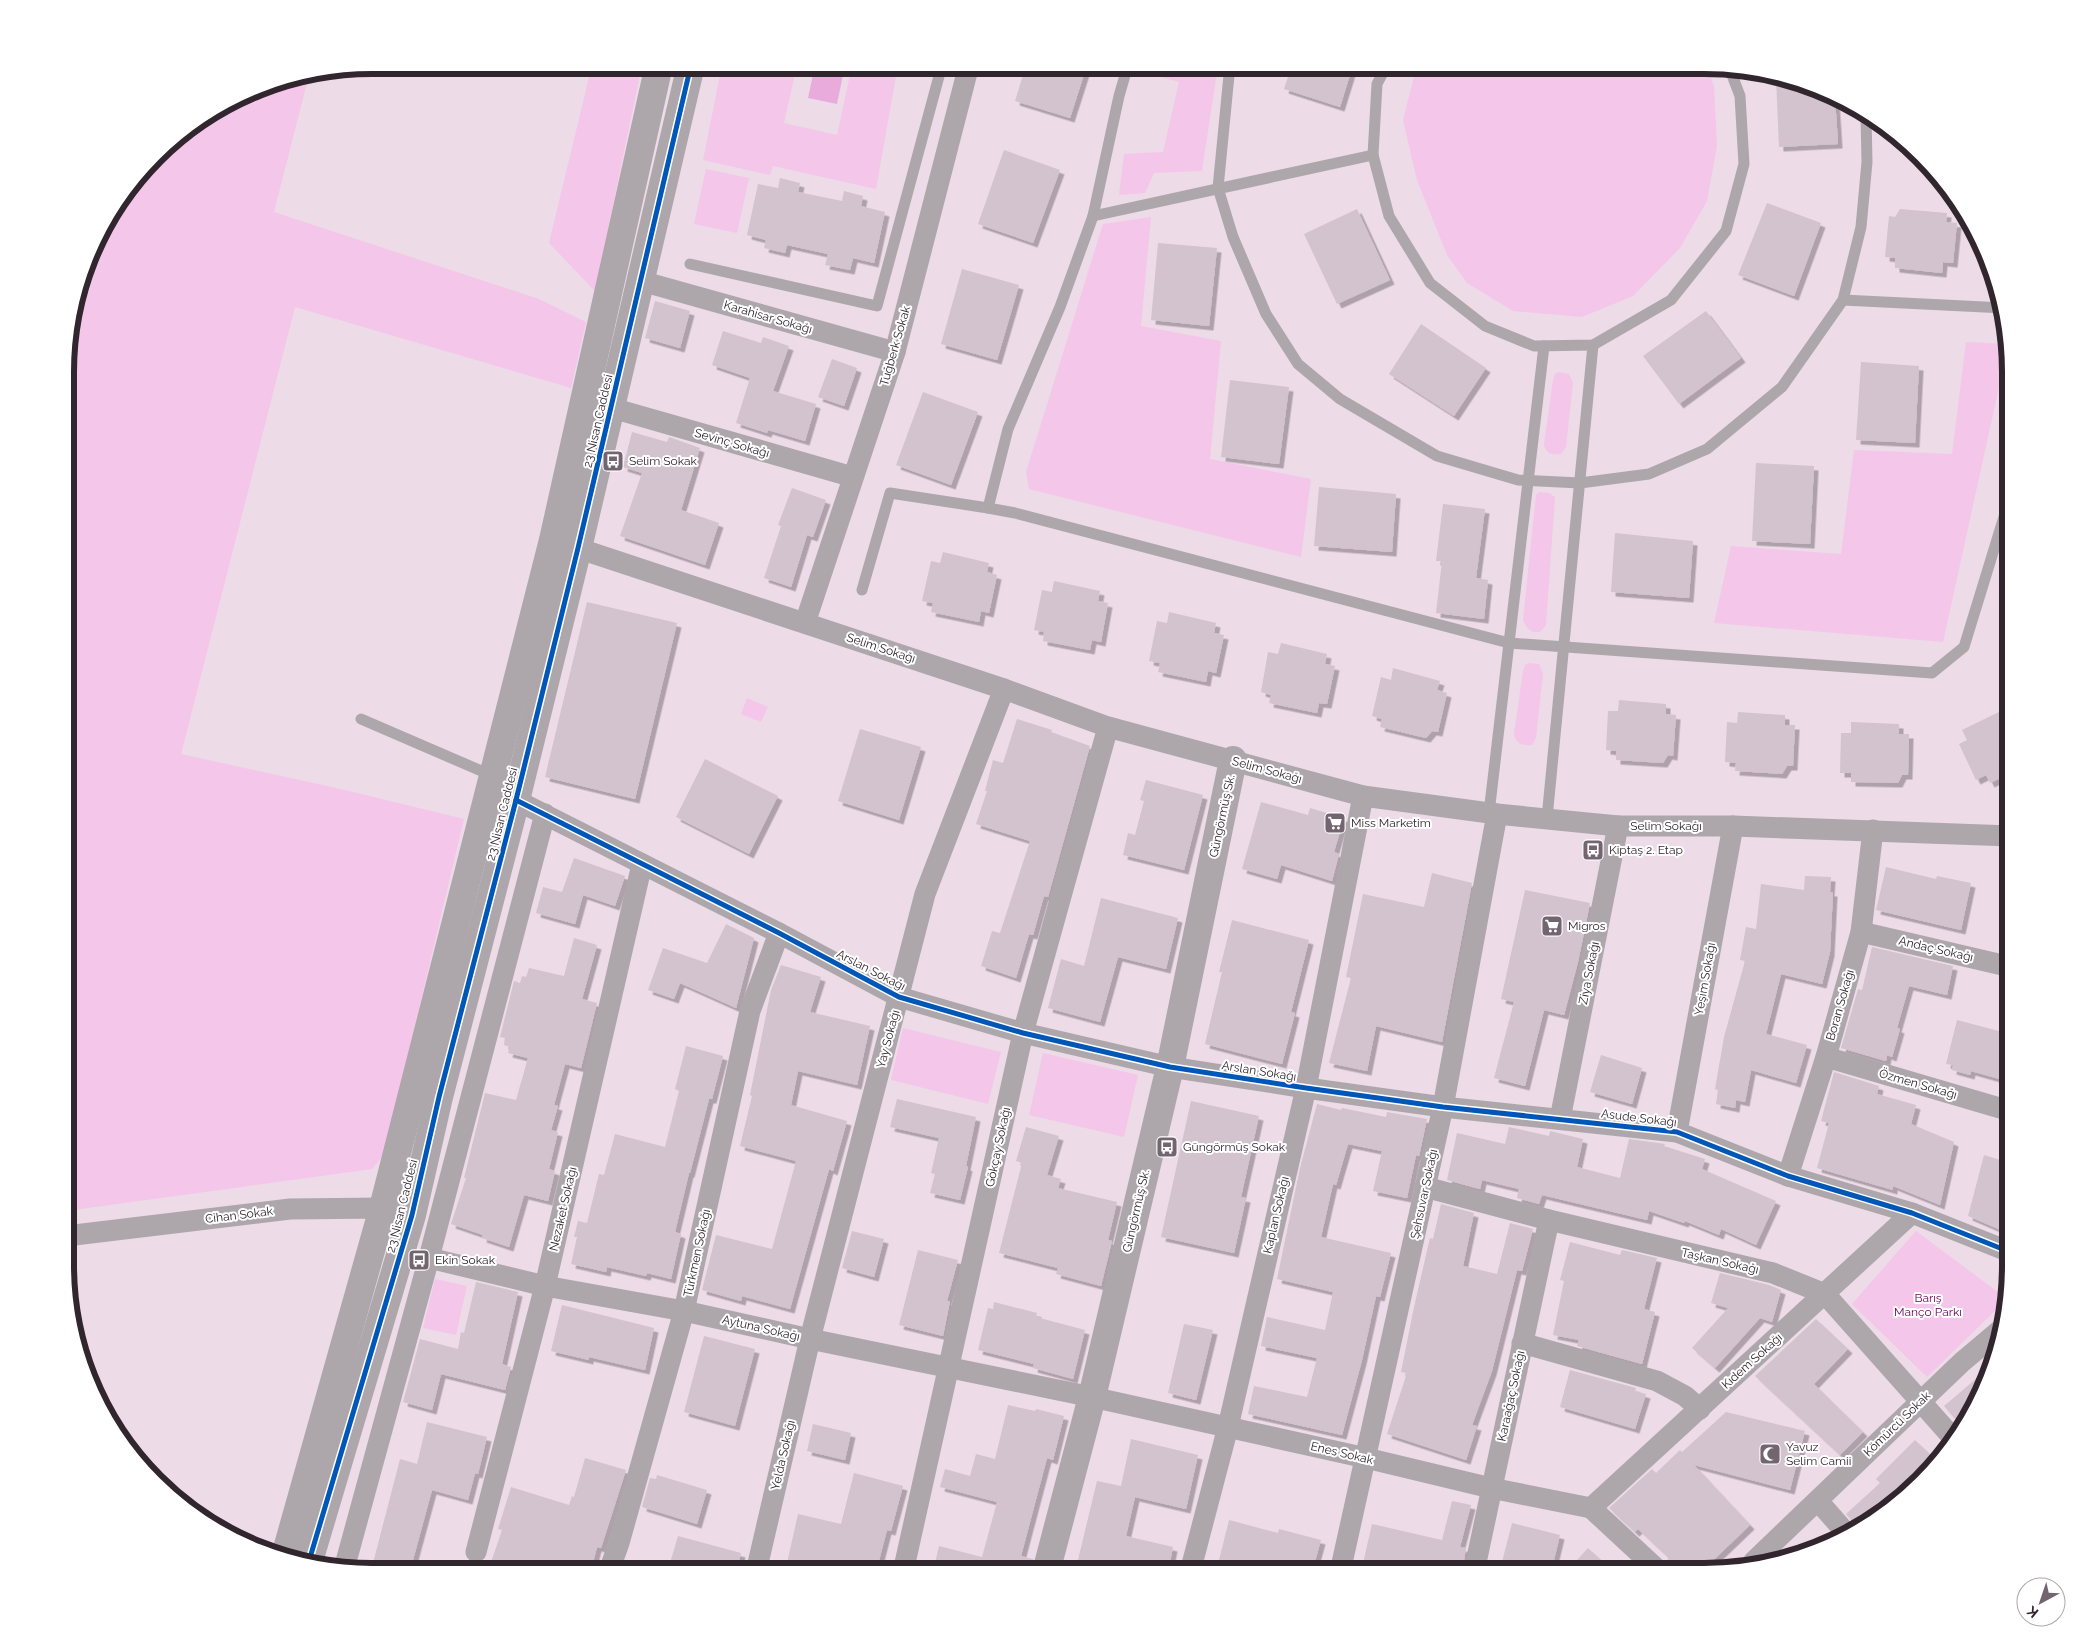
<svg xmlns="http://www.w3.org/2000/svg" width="2076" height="1637" font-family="Raleway,sans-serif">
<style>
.green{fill:#f4c6e9}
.water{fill:#e9abdb}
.building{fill:#d2c3ce;filter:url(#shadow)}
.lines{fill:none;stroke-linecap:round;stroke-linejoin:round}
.service{stroke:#ada7ac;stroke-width:11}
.minor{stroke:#ada7ac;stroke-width:21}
.tertiary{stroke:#ada7ac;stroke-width:28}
.cycleway-casing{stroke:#fff;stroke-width:8}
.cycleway{stroke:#0057b8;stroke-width:5}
.labels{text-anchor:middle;stroke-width:4;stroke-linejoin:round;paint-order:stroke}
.street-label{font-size:12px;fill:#31252e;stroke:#fff}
.poi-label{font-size:12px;fill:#31252e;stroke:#fff;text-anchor:start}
.park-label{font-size:12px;fill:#650059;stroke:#fff}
.rim{fill:none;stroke:#31252e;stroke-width:6}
</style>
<defs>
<filter id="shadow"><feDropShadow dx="4.5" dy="4.5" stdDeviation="0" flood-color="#0004"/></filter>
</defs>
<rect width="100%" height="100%" fill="#eddbe8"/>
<!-- green -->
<g class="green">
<path d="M592 65H642L595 291 549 243Z"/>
<path d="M722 65H797L784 123 837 135 852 65H898L876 189 773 166 770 175 703 160Z"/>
<path d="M1160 65H1218L1202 171 1154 173 1145 193 1119 195 1124 154 1163 152 1179 82 1157 76Z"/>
<path d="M1417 65 1707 66 1714 87 1717 146 1707 201 1680 248 1633 296 1582 317 1513 311 1467 283 1447 255 1417 180 1403 120Z"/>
<path d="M309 75 274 212 539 299 586 322 571 388 295 307 181 754 345 790 464 819 384 1155 372 1169 66 1211 68 331 106 219 170 141 273 81Z"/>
<path d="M706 169 749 178 737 233 694 224Z"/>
<path d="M1151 217 1141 326 1221 341 1210 459 1311 479 1301 557 1029 489 1026 472 1103 224Z"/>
<path d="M1966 342 2008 344V346L1943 642 1714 623 1731 546 1841 554 1854 450 1952 454Z"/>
<path d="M1559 372 1569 374 1573 383 1566 447 1561 454C1553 455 1545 454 1544 444L1553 380 1555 374Z"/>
<path d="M1539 492 1549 493 1555 497 1546 625 1540 632H1533L1527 628 1523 620 1536 495Z"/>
<path d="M1529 663 1539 664 1543 674 1536 738 1532 745C1523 746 1516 744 1514 734L1523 671 1525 665Z"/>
<path d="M747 698 768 707 761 722 741 714Z"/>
<path d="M903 1028 1001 1052 988 1104 891 1080Z"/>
<path d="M1043 1053 1138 1075 1124 1137 1029 1115Z"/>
<path d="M1916 1231 2007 1299 1927 1377 1852 1304Z"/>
<path d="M435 1279 467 1286 456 1335 423 1328Z"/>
</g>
<!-- water -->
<path class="water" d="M815 65H845L837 104 808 98Z"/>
<!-- building -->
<g class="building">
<path d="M1026 65H1087L1070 118 1015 101Z"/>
<path d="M1292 65H1353L1340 107 1284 89Z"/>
<path d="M1776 78 1822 88 1835 97 1838 144 1779 147Z"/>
<path d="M1004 150 1060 170 1033 243 978 224Z"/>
<path d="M780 178 800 183 798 192 842 201 844 191 863 196 861 206 885 212 874 263 853 258 850 270 825 265 828 254 787 245 785 253 764 248 766 240 747 235 758 184 778 188Z"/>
<path d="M1767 203 1821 223 1794 296 1738 275Z"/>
<path d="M1357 209 1390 280 1337 304 1304 234Z"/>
<path d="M1900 209 1947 213 1946 222 1957 223 1953 263 1943 262 1942 273 1895 268V258L1885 257 1889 216 1895 217Z"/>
<path d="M1158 243 1217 248 1209 326 1151 320Z"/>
<path d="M962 269 1019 285 997 360 941 344Z"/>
<path d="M655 301 690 311 680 348 645 338Z"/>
<path d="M1706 311 1741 358 1679 404 1643 356Z"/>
<path d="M1421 324 1486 368 1454 416 1389 374Z"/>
<path d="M723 331 761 343 763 337 789 346 773 391 816 404 805 441 768 430 767 433 736 423 750 378 712 365Z"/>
<path d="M832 359 857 368 844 406 818 397Z"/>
<path d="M1861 362 1919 366 1915 443 1856 440Z"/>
<path d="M1230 380 1289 387 1279 464 1221 457Z"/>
<path d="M923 392 978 412 951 485 896 465Z"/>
<path d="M632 432 667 442 669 437 700 448 681 510 719 523 705 565 620 536 642 473 623 467Z"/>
<path d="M1756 463 1814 466 1810 544 1752 541Z"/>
<path d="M1319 487 1396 494 1392 552 1314 546Z"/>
<path d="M792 488 826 500 813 537 807 535 791 587 764 578 781 526 778 525Z"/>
<path d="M1443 504 1485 509 1476 578 1488 580 1484 619 1436 613 1442 561H1436Z"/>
<path d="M1615 533 1693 541 1689 598 1611 592Z"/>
<path d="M943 552 989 563 987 572 997 575 989 613 981 611 979 622 931 612 933 603 922 601 931 561 940 563Z"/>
<path d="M1054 581 1100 591 1098 601 1108 603 1101 642 1092 640 1090 650 1043 641 1044 632 1034 630 1042 590 1052 592Z"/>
<path d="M587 602 677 623 635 799 545 777Z"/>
<path d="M1169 612 1216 623 1214 633 1224 635 1216 673 1208 671 1206 682 1158 672 1160 663 1149 661 1157 621 1167 623Z"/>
<path d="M1281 643 1327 654 1325 664 1335 666 1327 704 1319 703 1317 713 1269 703 1271 695 1261 692 1268 652 1278 654Z"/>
<path d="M1393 668 1440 681 1437 690 1447 693 1438 732 1432 731 1426 738 1380 727 1382 719 1372 716 1381 677 1391 680Z"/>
<path d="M1619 700 1666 704V714L1676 715 1673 756 1668 755 1663 763 1616 760V751L1606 750 1608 711H1618Z"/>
<path d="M2005 709 2011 719V773L1990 783 1986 775 1976 780 1959 744 1967 740 1962 730Z"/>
<path d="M1738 712 1785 715V725H1795L1793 766H1787L1782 774 1735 771 1736 763 1725 762 1727 722 1737 723Z"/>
<path d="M1017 719 1052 730 1051 732 1090 746 1048 897 1044 896 1033 935 1029 934 1016 978 981 966 992 931 1000 933 1030 841 976 824 987 791H985L993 760 1003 763Z"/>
<path d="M1851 722 1899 724V734H1909L1908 775H1902L1898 783 1851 782V773H1840L1841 733H1851Z"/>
<path d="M860 729 921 747 899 820 838 801Z"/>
<path d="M705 759 778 796 749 854 676 817Z"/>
<path d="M1146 780 1203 795 1184 870 1123 855 1128 833 1135 835 1144 801 1140 800Z"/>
<path d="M1261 802 1308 815 1310 808 1344 818 1334 852 1339 854 1332 881 1281 865 1277 879 1242 869Z"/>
<path d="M574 858 625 876 615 906 583 895 575 924 536 913 543 887 562 892Z"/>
<path d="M1886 867 1936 879 1937 876 1971 883 1961 930 1876 910Z"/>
<path d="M1432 873 1472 883 1442 1042 1376 1026 1367 1071 1329 1063 1351 978 1346 977 1363 894 1424 907Z"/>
<path d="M1805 876 1831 877 1830 892H1833L1830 952 1822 984 1781 974 1766 1034 1807 1045 1796 1083 1751 1070 1745 1102 1736 1100 1735 1108 1716 1104 1718 1090 1715 1089 1724 1037 1745 961 1740 960 1746 927 1756 929 1761 884 1804 890Z"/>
<path d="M1525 890 1590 903 1578 962 1564 1015 1544 1010 1525 1086 1494 1078 1514 1002 1501 999Z"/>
<path d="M1101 898 1178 918 1166 969 1118 957 1100 1022 1048 1008 1061 959 1084 966Z"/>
<path d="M1232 920 1309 940 1291 1012 1295 1013 1282 1064 1205 1044 1222 972H1219Z"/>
<path d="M726 924 754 938 736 1008 680 983 674 999 648 990 663 948 707 963Z"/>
<path d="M574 938 597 945 582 999 597 1003 581 1068 565 1064 554 1105 558 1106 551 1130 558 1132 549 1169 555 1171 548 1201 524 1195 509 1247 482 1238 483 1235 451 1224 466 1178H464L485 1093 516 1100 528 1058 508 1053 510 1047 504 1045 505 1038 500 1037 514 981 520 983 522 976 526 977 529 968 564 976Z"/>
<path d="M1872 947 1953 966 1947 995 1909 986 1897 1028 1900 1029 1892 1057 1887 1055 1886 1061 1841 1048 1858 989 1862 990Z"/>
<path d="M781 965 821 977 810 1012 870 1026 857 1085 798 1071 791 1105 847 1121 833 1171 829 1169 790 1309 742 1296 741 1301 702 1290 716 1235 772 1249 796 1161 740 1146 752 1096 750 1095 771 990Z"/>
<path d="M1957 1020 2010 1034V1082L1971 1071 1970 1075 1952 1070 1953 1065 1946 1064Z"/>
<path d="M686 1046 723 1056 712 1099H709L690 1173H689L675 1232 681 1234 671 1279 647 1273 646 1276 607 1267 606 1272 571 1264 577 1237H574L578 1221 587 1223 599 1174 604 1175 615 1134 665 1147 679 1091 675 1089Z"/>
<path d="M1601 1055 1642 1068 1632 1104 1590 1092Z"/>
<path d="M1834 1072 1879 1086 1877 1094 1916 1105 1911 1124 1954 1142 1940 1205 1893 1186V1190L1817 1168 1829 1123 1821 1121Z"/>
<path d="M897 1099 976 1117 966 1166 968 1167 960 1200 930 1193 935 1174 931 1173 939 1138 890 1127Z"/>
<path d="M1191 1101 1259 1116 1241 1197 1246 1198 1234 1253 1161 1237Z"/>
<path d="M1317 1104 1341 1110 1342 1108 1386 1117 1387 1112 1427 1119 1419 1156 1416 1155 1407 1198 1373 1191 1382 1151 1348 1144 1336 1185 1333 1184 1321 1237 1391 1253 1380 1297 1376 1296 1362 1360 1342 1435 1248 1414 1254 1386 1307 1397 1317 1358 1261 1346 1267 1317 1325 1330 1333 1292 1277 1279 1300 1168Z"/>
<path d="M1026 1127 1059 1136 1047 1175 1061 1179 1058 1188 1117 1202 1108 1240 1112 1241 1101 1286 1056 1274 1058 1268 999 1253 1022 1163 1016 1161Z"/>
<path d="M1509 1127 1549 1136 1550 1131 1583 1139 1577 1167 1620 1178 1629 1139 1665 1144 1664 1146 1705 1159 1702 1169 1776 1201 1756 1245 1721 1229 1719 1235 1685 1221 1684 1223 1649 1211 1647 1220 1542 1195 1539 1204 1517 1198 1519 1189 1482 1180 1480 1189 1447 1180 1457 1133 1505 1144Z"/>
<path d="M1984 1155 2010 1163V1234L1968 1216Z"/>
<path d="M1441 1204 1474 1213 1463 1266 1497 1274 1510 1223 1533 1229 1522 1271 1517 1270 1492 1371 1472 1425 1477 1426 1466 1460 1387 1434 1407 1373 1401 1372 1414 1307 1430 1238 1433 1239Z"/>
<path d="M852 1231 884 1239 874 1277 842 1268Z"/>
<path d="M1570 1242 1620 1255 1622 1250 1657 1258 1644 1309 1655 1312 1642 1364 1577 1346 1579 1340 1553 1335 1564 1281 1560 1280Z"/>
<path d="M918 1250 958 1260 947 1301H950L943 1336 899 1325Z"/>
<path d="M1720 1273 1769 1285 1781 1290 1772 1322 1760 1318 1715 1368 1692 1348 1728 1308 1711 1303Z"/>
<path d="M476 1282 518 1292 502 1364 511 1367 505 1390 441 1374 432 1410 403 1402 420 1339 458 1349 461 1332 464 1333Z"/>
<path d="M994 1302 1037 1313 1036 1317 1085 1330 1073 1379 1033 1368 1034 1364 978 1350 988 1308 993 1309Z"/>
<path d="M562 1305 654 1328 645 1370 589 1357V1360L551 1351Z"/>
<path d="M1816 1319 1848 1349 1814 1384 1863 1432 1840 1455 1755 1376Z"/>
<path d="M1184 1324 1213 1330 1196 1400 1168 1393Z"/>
<path d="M704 1336 755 1349 735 1426 684 1412Z"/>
<path d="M1991 1366 1988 1383 1961 1426 1944 1406Z"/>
<path d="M1570 1370 1636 1388 1635 1391 1646 1394 1635 1429 1560 1407Z"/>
<path d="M1008 1405 1035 1411 1036 1409 1064 1416 1053 1460 1047 1458 1021 1556 1033 1559 1031 1572H933L939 1546 982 1557 997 1502 940 1487 945 1469 970 1476 976 1454 995 1459Z"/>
<path d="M1726 1412 1805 1431 1790 1490 1694 1465 1750 1525 1701 1572H1672V1568L1666 1561 1669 1558 1638 1529 1635 1532 1609 1508 1652 1469 1656 1473 1680 1450 1682 1452Z"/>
<path d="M427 1422 487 1437 478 1474 475 1473 468 1500 432 1490 410 1571H371L400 1459 417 1464Z"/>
<path d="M813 1424 851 1433 845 1460 807 1451Z"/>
<path d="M1131 1439 1198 1455 1186 1509 1135 1497 1126 1536 1173 1547 1168 1572H1129L1078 1560 1097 1481 1121 1486Z"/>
<path d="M1915 1440 1937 1461 1901 1498 1875 1520 1859 1529 1846 1514 1880 1483 1876 1479Z"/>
<path d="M585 1458 626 1470 601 1548 597 1547 591 1571H488L502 1530 498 1529 511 1487 569 1505 572 1496 574 1497Z"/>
<path d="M854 1473 903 1486 891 1531 887 1530 876 1572H785L798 1514 841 1524Z"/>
<path d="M657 1475 707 1490 697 1524 642 1507 650 1478 656 1479Z"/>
<path d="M1452 1501 1471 1505 1460 1547 1466 1548 1462 1572H1361L1372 1524 1442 1540Z"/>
<path d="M1229 1520 1278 1533 1279 1529 1321 1540 1314 1565 1308 1563 1306 1572H1216Z"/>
<path d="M1512 1523 1560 1535 1551 1572H1525L1501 1566Z"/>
<path d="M678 1536 741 1553 736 1572H701L670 1563Z"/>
<path d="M1588 1548 1614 1572H1566Z"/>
</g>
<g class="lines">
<!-- service -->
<g class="service">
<path d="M1128 65 1119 96 1093 216 1060 307 1008 429 988 508 1015 513 1509 643 1932 673 1964 647 2011 494"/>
<path d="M1230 65 1218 188 1233 237 1266 314 1298 364 1340 399 1437 456 1518 480 1580 483 1649 474 1707 449 1782 387 1843 300 1861 227 1867 162 1866 116"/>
<path d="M1387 65 1377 84 1373 155 1389 216 1430 283 1485 326 1534 346 1593 345 1671 300 1726 231 1744 164 1740 96 1729 67"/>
<path d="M1093 216 1373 155"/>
<path d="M690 264 877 306 942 65"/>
<path d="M1843 300 2004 308"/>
<path d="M862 590 890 493 988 508"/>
<path d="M361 719 493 776"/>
<path d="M1489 813 1544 346"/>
<path d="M1547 818 1593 345"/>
</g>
<!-- minor -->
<g class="minor">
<path d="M641 281 895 352"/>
<path d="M612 408 853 477"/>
<path d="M565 544 1004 689 1108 727 1363 796 1497 814 1618 826H1733L2011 836"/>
<path d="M805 623 895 352 969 65"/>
<path d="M516 800 779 933 899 997 1023 1033 1170 1067 1306 1088 1443 1107 1677 1132 1788 1176 1912 1213 2010 1252"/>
<path d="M1861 932 2011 967"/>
<path d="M1826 1057 2010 1111"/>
<path d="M1560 1119 1618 826"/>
<path d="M1677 1132 1733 826"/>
<path d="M1788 1176 1826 1057 1861 932 1873 830"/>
<path d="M1425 1187 1549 1220 1773 1273 1825 1294 1953 1438"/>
<path d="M66 1236 290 1209 383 1208 412 1215"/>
<path d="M429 1258 545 1286 684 1311 810 1339 1092 1397 1366 1458 1491 1488 1591 1508"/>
<path d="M1522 1343 1657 1381 1685 1396 1700 1409"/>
<path d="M1818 1501 1848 1535"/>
<path d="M1591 1508 1912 1213"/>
<path d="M1591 1508 1660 1572"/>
<path d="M476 1552 545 1286 642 864"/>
<path d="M1753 1562 1962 1362 2000 1330"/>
<path d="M344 1569 429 1258 545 814"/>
<path d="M609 1571 619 1543 684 1311 750 1011 779 933"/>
<path d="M756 1572 810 1339 925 894 1004 689"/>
<path d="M903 1572 1023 1033 1108 727"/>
<path d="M1190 1572 1228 1427 1306 1088 1363 796"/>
<path d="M1340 1572 1443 1107 1497 814"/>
<path d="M1474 1572 1549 1220"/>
</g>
<!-- tertiary -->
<g class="tertiary">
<path d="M285 1556 383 1208 553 540 659 65"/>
<path d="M309 1561 412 1215 439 1097 516 800 578 548 691 65"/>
<path d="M1046 1572 1092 1397 1170 1067 1233 760"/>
</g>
<!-- cycleway casing -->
<g class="cycleway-casing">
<g id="cycleway">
<path d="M516 800 779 933 899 997 1023 1033 1170 1067 1306 1088 1443 1107 1677 1132 1788 1176 1912 1213 2010 1252"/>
<path d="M309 1561 412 1215 439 1097 516 800 578 548 691 65"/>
</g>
</g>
<!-- cycleway -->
<use href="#cycleway" class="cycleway"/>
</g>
<!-- icons -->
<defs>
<g id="bus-square" transform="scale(1.125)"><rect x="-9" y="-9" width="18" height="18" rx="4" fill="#73656f" stroke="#fff"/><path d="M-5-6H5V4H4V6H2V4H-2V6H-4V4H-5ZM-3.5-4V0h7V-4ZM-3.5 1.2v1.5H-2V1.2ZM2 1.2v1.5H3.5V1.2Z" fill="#fff"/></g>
<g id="supermarket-square" transform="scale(1.125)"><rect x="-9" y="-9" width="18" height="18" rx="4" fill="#73656f" stroke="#fff"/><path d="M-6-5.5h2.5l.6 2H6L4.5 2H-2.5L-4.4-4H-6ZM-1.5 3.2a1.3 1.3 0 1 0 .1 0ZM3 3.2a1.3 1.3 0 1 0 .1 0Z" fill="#fff"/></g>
<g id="mosque-square" transform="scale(1.125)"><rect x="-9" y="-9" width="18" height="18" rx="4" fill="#73656f" stroke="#fff"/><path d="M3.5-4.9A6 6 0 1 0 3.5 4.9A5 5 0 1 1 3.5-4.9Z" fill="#fff"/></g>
</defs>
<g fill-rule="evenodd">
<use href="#bus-square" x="613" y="461"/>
<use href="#supermarket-square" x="1335" y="823"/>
<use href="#bus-square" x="1593" y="850"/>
<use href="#supermarket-square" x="1552" y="926"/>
<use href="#bus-square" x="1167" y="1147"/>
<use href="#bus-square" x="419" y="1260"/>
<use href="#mosque-square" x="1770" y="1454"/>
</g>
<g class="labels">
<!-- street labels -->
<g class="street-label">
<text transform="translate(768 317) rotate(16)" y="4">Karahisar Sokağı</text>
<text transform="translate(895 346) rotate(-74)" y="4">Tuğberk Sokak</text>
<text transform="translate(598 421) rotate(-77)" y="4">23 Nisan Caddesi</text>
<text transform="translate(732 443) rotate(16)" y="4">Sevinç Sokağı</text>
<text transform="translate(881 648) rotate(18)" y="4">Selim Sokağı</text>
<text transform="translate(1267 770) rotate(15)" y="4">Selim Sokağı</text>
<text transform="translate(502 814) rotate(-76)" y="4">23 Nisan Caddesi</text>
<text transform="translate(1222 816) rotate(-78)" y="4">Güngörmüş Sk.</text>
<text x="1666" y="830">Selim Sokağı</text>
<text transform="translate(1936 949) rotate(13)" y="4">Andaç Sokağı</text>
<text transform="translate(871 970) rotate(27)" y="4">Arslan Sokağı</text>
<text transform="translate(1589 973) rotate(-79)" y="4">Ziya Sokağı</text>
<text transform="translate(1705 979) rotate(-80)" y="4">Yeşim Sokağı</text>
<text transform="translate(1840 1005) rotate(-74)" y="4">Boran Sokağı</text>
<text transform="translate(888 1039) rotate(-75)" y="4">Yay Sokağı</text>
<text transform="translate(1259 1071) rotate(9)" y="4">Arslan Sokağı</text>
<text transform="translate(1918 1084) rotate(16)" y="4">Özmen Sokağı</text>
<text transform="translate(1639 1118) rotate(7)" y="4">Asude Sokağı</text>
<text transform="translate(998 1147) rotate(-78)" y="4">Gökçay Sokağı</text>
<text transform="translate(1424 1194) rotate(-78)" y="4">Şehsuvar Sokağı</text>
<text transform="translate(402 1206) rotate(-76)" y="4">23 Nisan Caddesi</text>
<text transform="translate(563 1209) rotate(-77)" y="4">Nezaket Sokağı</text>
<text transform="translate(1136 1211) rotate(-77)" y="4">Güngörmüş Sk.</text>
<text transform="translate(239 1215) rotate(-7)" y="4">Cihan Sokak</text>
<text transform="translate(1276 1215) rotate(-77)" y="4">Kaplan Sokağı</text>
<text transform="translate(697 1253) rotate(-78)" y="4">Türkmen Sokağı</text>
<text transform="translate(1720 1261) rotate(13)" y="4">Taşkan Sokağı</text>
<text transform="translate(761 1328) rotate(13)" y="4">Aytuna Sokağı</text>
<text transform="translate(1752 1361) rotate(-42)" y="4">Kıdem Sokağı</text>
<text transform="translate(1511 1396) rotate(-78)" y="4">Karaağaç Sokağı</text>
<text transform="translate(1897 1424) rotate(-44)" y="4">Kömürcü Sokak</text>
<text transform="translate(1342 1453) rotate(13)" y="4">Enes Sokak</text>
<text transform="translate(783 1455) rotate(-77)" y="4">Yelda Sokağı</text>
</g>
<!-- poi labels -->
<g class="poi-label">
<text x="629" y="465">Selim Sokak</text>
<text x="1351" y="827">Miss Marketim</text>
<text x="1609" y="854">Kiptaş 2. Etap</text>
<text x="1568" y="930">Migros</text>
<text x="1183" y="1151">Güngörmüş Sokak</text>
<text x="435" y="1264">Ekin Sokak</text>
<text x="1786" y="1451">Yavuz<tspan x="1786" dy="14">Selim Camii</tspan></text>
</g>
<!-- park labels -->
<g class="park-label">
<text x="1928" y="1302">Barış<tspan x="1928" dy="14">Manço Parkı</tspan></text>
</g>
</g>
<!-- crop -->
<path d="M0 0H2076V1637H0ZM372 74H1704A298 298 0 0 1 2002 372V1265A298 298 0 0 1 1704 1563H372A298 298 0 0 1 74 1265V372A298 298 0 0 1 372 74Z" fill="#fff" fill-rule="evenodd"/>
<path class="rim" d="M372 74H1704A298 298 0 0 1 2002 372V1265A298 298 0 0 1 1704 1563H372A298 298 0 0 1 74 1265V372A298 298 0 0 1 372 74Z"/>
<!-- north arrow -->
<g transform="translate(2041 1602) rotate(220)"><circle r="24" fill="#ffffff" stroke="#ada8ab"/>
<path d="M0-4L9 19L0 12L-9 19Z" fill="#73656f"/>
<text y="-8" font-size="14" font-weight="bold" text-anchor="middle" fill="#31252e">K</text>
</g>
</svg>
